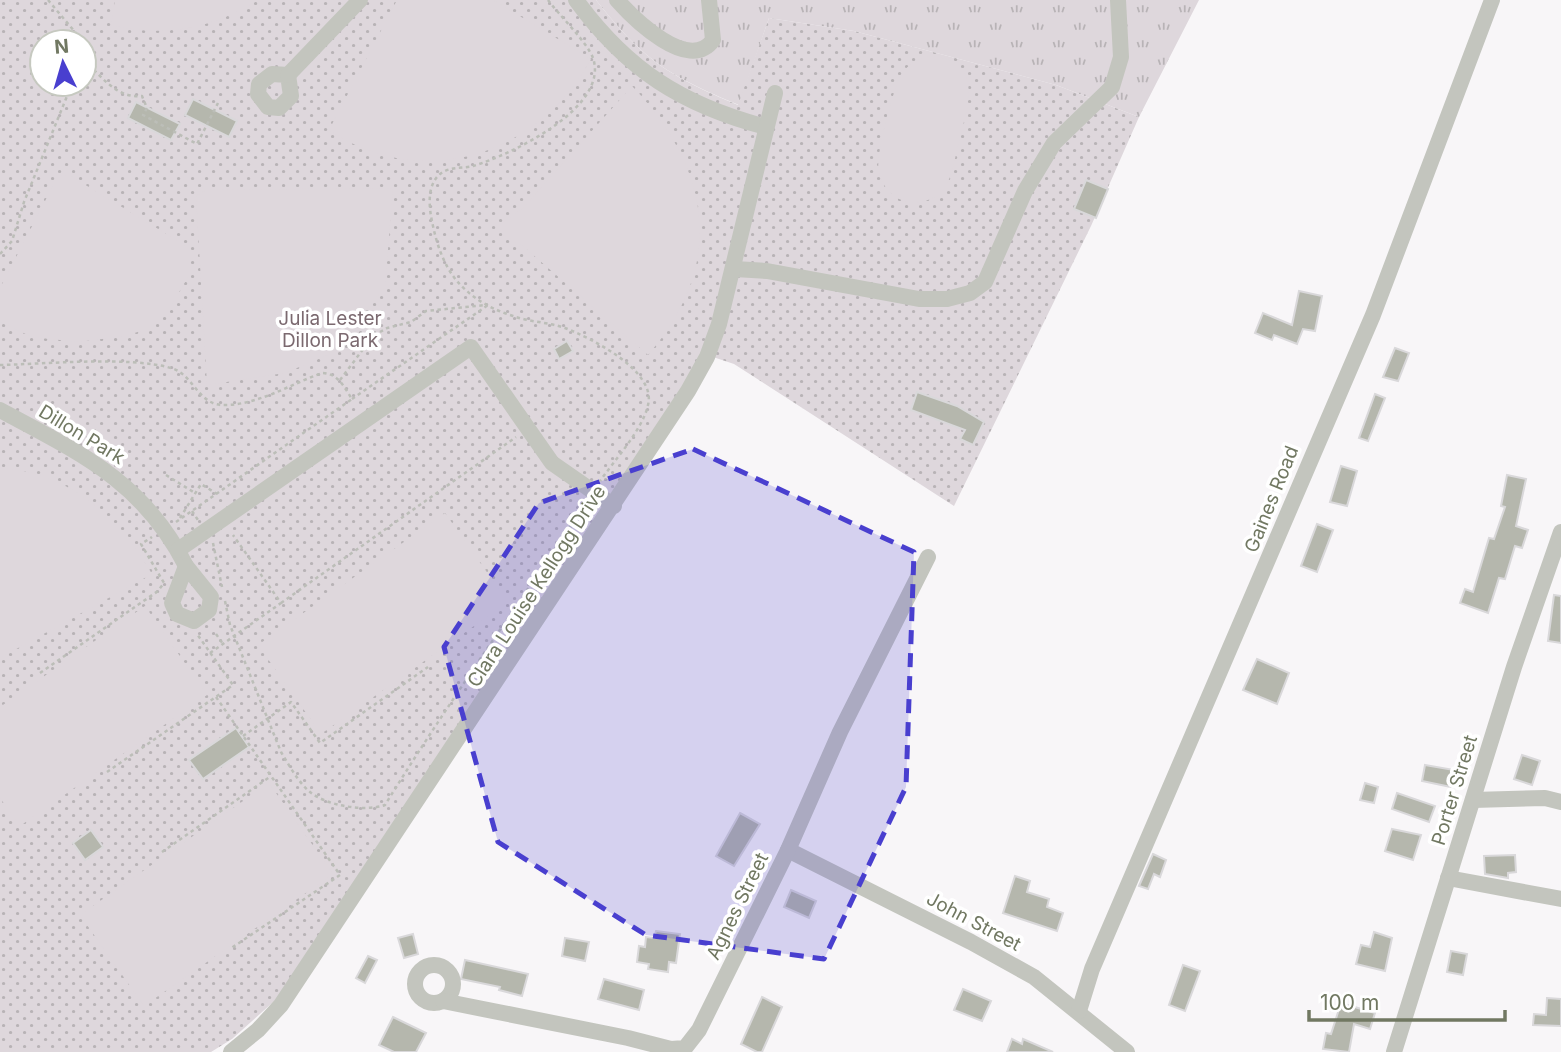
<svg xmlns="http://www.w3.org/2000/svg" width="1561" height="1052" font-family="Inter,sans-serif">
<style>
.grass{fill:url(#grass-tufts)}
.park{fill:url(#park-dots);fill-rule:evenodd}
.pitch{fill:#ded7dc}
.building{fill:#b5b7ad;stroke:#d9d8da;stroke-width:2}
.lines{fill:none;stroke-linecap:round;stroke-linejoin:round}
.path{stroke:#bcbeb8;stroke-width:2.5;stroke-dasharray:3.5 3.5;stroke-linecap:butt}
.minor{stroke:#c3c5be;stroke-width:16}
.marked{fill:#493fcf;fill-opacity:0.2;stroke:#493fcf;stroke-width:5;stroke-dasharray:14 9;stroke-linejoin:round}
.labels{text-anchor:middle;stroke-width:7;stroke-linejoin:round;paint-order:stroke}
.park-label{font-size:19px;fill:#7b696f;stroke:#fff}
.street-label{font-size:19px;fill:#717862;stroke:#fff}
</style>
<defs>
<pattern id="grass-tufts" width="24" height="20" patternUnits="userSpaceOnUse" patternTransform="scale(1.75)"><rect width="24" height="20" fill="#ded7dc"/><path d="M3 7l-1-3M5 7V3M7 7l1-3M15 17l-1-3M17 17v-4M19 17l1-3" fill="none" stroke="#b8b3b6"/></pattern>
<pattern id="park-dots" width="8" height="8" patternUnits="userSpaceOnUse" patternTransform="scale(1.75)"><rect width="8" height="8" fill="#ded7dc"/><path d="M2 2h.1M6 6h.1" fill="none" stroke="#b8b3b6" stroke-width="1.8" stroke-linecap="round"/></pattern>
</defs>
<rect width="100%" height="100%" fill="#f8f6f8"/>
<!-- grass -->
<path class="grass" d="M596 0H1199L1139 117 1056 85 854 31 769 18 739 105C669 76 643 60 596 0Z"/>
<!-- park -->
<path class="park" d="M0 0H596C643 60 669 76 738 105L769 18 854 31 1056 85 1139 117 1091 226 954 506 734 364 704 354 281 995 232 1039 211 1052H0ZM42 42H84V84H42Z"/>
<!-- pitch -->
<g class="pitch">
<path d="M115 0H258C213 29 162 38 111 25Z"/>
<path d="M397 0H493L591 59C539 155 422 193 329 130Z"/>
<path d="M928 56C987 59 967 108 958 146 954 161 952 180 942 191 930 203 912 206 897 198 888 193 881 182 879 172 875 156 893 88 902 74 908 64 917 60 928 56Z"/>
<path d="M632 86C711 169 727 264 648 355L524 247 502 234V223L524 207Z"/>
<path d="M69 175 188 247V277L171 306 149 328 126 336 78 342 32 337 0 322V288L58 176Z"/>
<path d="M393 188 385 287 328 355 285 373 207 385 196 196 206 190Z"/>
<path d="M0 468C67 471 120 518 152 574L0 658Z"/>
<path d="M445 513 508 602 321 734 258 645Z"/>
<path d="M145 606 207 695 20 826 0 798V707Z"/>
<path d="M269 783 333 874 144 1006 80 915Z"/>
</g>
<!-- building -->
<g class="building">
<path d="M193 99 237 121 229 137 185 115Z"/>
<path d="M136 102 180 124 171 140 128 118Z"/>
<path d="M1086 180 1108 189 1096 218 1074 209Z"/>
<path d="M1299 291 1322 296 1315 331 1303 329 1297 344 1274 335 1272 340 1255 333 1263 313 1292 325Z"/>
<path d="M567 341 573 351 559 359 554 349Z"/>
<path d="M1395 348 1409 353 1398 381 1383 377Z"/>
<path d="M917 392 957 406 984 422 973 445 960 439 965 430 911 410Z"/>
<path d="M1375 394 1385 398 1368 441 1359 438Z"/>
<path d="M1341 466 1357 471 1347 506 1330 502Z"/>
<path d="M1507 475 1526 479 1516 526 1528 530 1522 548 1515 546 1505 579 1499 578 1488 613 1460 603 1465 589 1473 592 1489 538 1494 539 1505 507 1501 506Z"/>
<path d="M1317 524 1333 530 1317 572 1301 566Z"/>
<path d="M1554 595 1561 596V643L1548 641Z"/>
<path d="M1257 659 1289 673 1277 704 1243 690Z"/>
<path d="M236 728 249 747 203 779 189 760Z"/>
<path d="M1522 755 1540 761 1532 785 1514 779Z"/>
<path d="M1425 765 1454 770 1451 787 1422 781Z"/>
<path d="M1365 783 1378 787 1374 803 1360 800Z"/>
<path d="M1397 793 1435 806 1429 822 1392 809Z"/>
<path d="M740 813 760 824 734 866 716 856Z"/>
<path d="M1392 829 1421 835 1413 860 1385 851Z"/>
<path d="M91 830 103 847 85 860 73 843Z"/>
<path d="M1153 854 1166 860 1160 877 1154 874 1148 889 1139 886Z"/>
<path d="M1515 855 1516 872 1508 873V878L1485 874 1484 856Z"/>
<path d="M1015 876 1030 881 1027 892 1049 899 1047 907 1063 913 1057 931 1003 913Z"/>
<path d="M791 890 816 901 809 918 784 907Z"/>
<path d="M656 931 680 934 676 963 669 962 668 972 648 969 649 964 637 962 639 946 645 947 646 937 654 938Z"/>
<path d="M1374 932 1392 938 1385 971 1356 964 1361 945 1370 947Z"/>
<path d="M413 934 418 954 404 958 398 938Z"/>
<path d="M565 938 589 942 585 961 562 956Z"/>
<path d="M1451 951 1467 954 1463 975 1447 972Z"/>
<path d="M368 956 377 960 365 983 356 978Z"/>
<path d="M465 960 528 974 522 996 499 990 500 987 461 979Z"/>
<path d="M1183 965 1200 971 1185 1011 1169 1005Z"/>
<path d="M604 979 644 990 639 1010 598 999Z"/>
<path d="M963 989 991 1001 982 1021 954 1010Z"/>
<path d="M762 997 782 1007 762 1052H757L741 1044Z"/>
<path d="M1547 998 1561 999V1026L1533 1025 1534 1014 1546 1015Z"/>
<path d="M1341 1003 1375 1013 1370 1029 1354 1024 1349 1052 1323 1049 1326 1033 1331 1034Z"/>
<path d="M393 1017 426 1033 416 1052H394L379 1045Z"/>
<path d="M1012 1039 1022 1044 1023 1039 1053 1052H1007Z"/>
</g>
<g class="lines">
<!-- path -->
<g class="path">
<path d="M48 0 75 32 80 42"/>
<path d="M548 0C559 15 587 42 593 58 610 108 510 155 473 166 461 169 447 166 438 176 428 186 429 204 431 216 436 244 445 273 467 291 480 303 497 311 513 316 529 322 548 322 565 328 591 338 657 371 648 405 643 429 614 461 600 481"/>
<path d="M84 60C101 76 117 99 142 96L147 108 143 115 197 144 218 103"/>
<path d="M0 254 12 241 24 202 72 84"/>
<path d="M0 365C45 364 130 356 171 368 194 374 198 407 226 405 260 404 291 384 322 373 338 373 344 387 352 399L176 522"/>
<path d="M340 380 373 336 387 328 411 322 426 311 486 305"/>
<path d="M352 399 488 305"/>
<path d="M166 475 195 493"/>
<path d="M192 511 198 520"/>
<path d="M180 518 201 484 217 494"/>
<path d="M213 543 222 587"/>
<path d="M225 601 230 625 281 752C289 765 298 782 310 792 327 806 365 812 385 805 448 703 518 605 585 504"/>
<path d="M281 603 516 437"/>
<path d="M216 634 223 644"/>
<path d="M210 653 281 603 233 535"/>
<path d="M40 673 158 591 164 583 141 544 152 537"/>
<path d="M216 697 340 875 230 949"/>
<path d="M243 736 291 702 320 743 428 667"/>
<path d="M107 772 233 685 197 634"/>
<path d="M162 852 271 776"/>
</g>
<!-- minor -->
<g class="minor">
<path d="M576 0C627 70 682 105 766 127"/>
<path d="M617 0C633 18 689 74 713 40L709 0"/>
<path d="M272 74 288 75 291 96 279 108 268 107 258 94 259 84Z"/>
<path d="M288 75 360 0"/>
<path d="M735 269 767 271 919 299H947L970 293 985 282 1025 191 1054 143 1112 87 1121 57 1118 0"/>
<path d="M0 410C80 453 143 481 186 566"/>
<path d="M178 550 471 347 552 463 614 506"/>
<path d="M186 566 211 597 209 610 194 621 177 614 172 603Z"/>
<path d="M1473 800 1545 798 1561 802"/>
<path d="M788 850 971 942 1034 977 1127 1052"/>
<path d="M1448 878 1561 899"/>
<circle cx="434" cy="984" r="19"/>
<path d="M443 1001 628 1038 671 1049 685 1048 699 1030 788 850 840 732 928 557"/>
<path d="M1079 1011 1092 969 1373 315 1492 0"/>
<path d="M231 1052 258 1030 281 1005 688 391 707 357 719 324 775 93"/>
<path d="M1394 1052 1514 667 1561 532"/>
</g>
</g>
<!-- marked area -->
<path class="marked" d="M693 449 914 552 906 787 824 959 646 935 498 842 444 647 539 503Z"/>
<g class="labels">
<!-- park labels -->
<g class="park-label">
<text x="330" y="325">Julia Lester<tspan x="330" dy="22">Dillon Park</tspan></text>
</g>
<!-- street labels -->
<g class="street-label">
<text transform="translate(82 434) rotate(31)" y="7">Dillon Park</text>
<text transform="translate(1271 499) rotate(-68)" y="7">Gaines Road</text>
<text transform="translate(536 586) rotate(-57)" y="7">Clara Louise Kellogg Drive</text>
<text transform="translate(1454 790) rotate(-73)" y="7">Porter Street</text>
<text transform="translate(737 906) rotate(-64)" y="7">Agnes Street</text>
<text transform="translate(974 921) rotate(28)" y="7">John Street</text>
</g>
</g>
<!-- north arrow -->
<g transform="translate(63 63) rotate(355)"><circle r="33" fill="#ffffff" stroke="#c6c9c0" stroke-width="2"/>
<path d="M0-5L12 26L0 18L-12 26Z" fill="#493fcf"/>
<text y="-10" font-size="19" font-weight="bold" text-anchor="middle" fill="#717862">N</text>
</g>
<!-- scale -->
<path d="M1309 1010v10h196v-10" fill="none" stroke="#717862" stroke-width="3.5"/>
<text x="1320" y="1010" font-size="21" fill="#717862" stroke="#ffffff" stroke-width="5" paint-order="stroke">100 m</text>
</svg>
